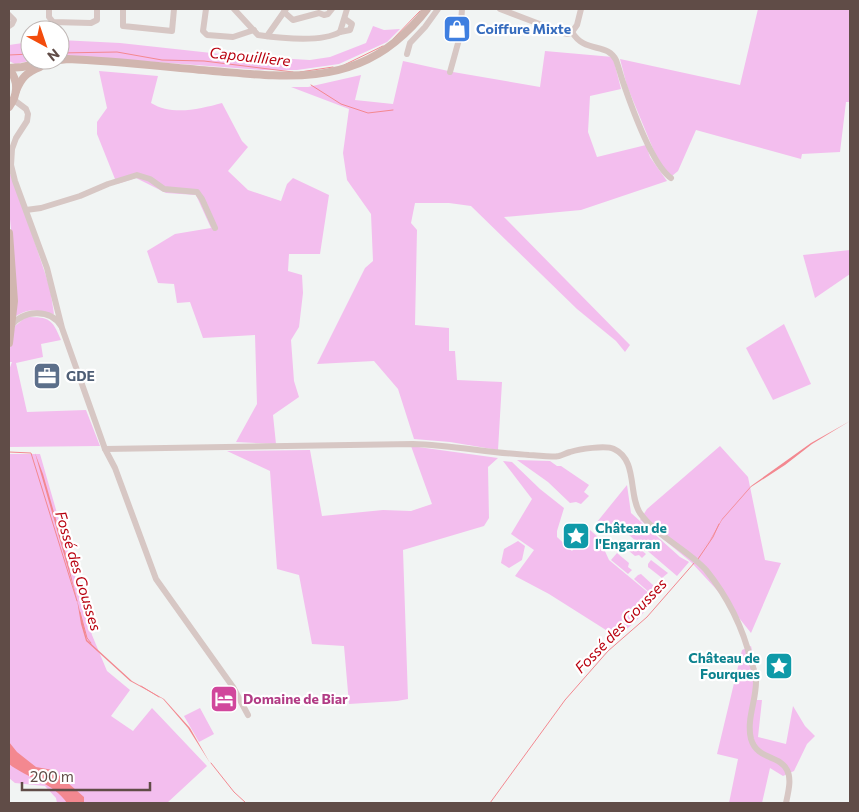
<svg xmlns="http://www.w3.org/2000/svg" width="859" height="812" font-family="Commissioner,sans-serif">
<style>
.green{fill:#f3beee}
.water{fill:#f38890}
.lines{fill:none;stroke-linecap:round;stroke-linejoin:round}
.stream{stroke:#f38890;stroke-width:1}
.minor{stroke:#d7c7c4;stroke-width:6}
.major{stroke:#d1b6af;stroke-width:8}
.labels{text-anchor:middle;stroke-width:4.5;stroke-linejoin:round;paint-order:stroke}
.shop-label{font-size:14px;font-weight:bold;fill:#366cbe;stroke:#fff;text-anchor:start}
.service-label{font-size:14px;font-weight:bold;fill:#4e5e75;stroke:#fff;text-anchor:start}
.culture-label{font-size:14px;font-weight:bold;fill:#0d838f;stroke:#fff;text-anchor:start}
.hotel-label{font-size:14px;font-weight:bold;fill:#b23c85;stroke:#fff;text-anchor:start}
.water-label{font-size:15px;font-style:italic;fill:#b9020f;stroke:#fff}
</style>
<rect width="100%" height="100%" fill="#f1f4f3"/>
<!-- green -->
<g class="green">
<path d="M758 9H850V102H846L840 152 802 154 801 159 696 130 678 171 672 176 664 169 656 156 627 86 620 59 740 85Z"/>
<path d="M373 26 384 30 400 29 387 42 339 64 297 70H263L60 55V40L120 43 239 56 310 60 330 57 366 43Z"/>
<path d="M30 42V60H34L15 64 9 61V45Z"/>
<path d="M545 51 613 57 621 89 590 96 588 132 597 157 646 145 650 157 667 181 581 210 504 217 630 345 625 352 616 341 577 309 471 206 449 203H415L411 223 417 230 415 325 449 328V351H455L457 380 502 382 498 450 450 442 414 439 398 389 374 361 317 364 365 268 373 261 371 214 347 180 343 153 349 109 291 87H308L361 75 355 100 393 104 403 61 453 72 540 87Z"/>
<path d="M99 71 158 76 151 103C172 116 200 109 222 103L242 141 248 147 228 171 248 190 281 201 287 184 293 178 329 195 320 254H289L288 271 302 275 303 293 299 327 291 340 294 381 299 397 273 415 276 444 236 442 257 404 255 335 203 338 190 302 177 303 174 284 158 283 147 251 175 234 211 228 196 195 166 193 136 178 117 184 97 134V122L107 108Z"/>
<path d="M9 170 25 213 50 288 54 314C37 312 32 306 16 316L15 270 9 209Z"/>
<path d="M850 250V274L815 298 803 255Z"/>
<path d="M26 317C50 317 52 319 61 340L41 344 43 357 16 363 27 412 86 410 100 446 9 447V370L12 362H9V351L15 326Z"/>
<path d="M784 324 811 384 773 400 746 348Z"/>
<path d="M411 446 498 458 488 467 489 518 484 526 403 550 408 699 397 701 349 704 344 646 312 644 299 575 277 569 270 471 227 451 310 450 322 516 383 510 411 511 432 504Z"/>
<path d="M720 446 748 477 765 560 781 563 751 633 716 589 691 562 640 520 647 509Z"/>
<path d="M9 454H40L92 635 107 671 130 690 111 716 133 731 152 708 207 766 167 803H57L56 798 45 786 15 783 9 778Z"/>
<path d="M517 460 550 461 557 466H561L589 485 584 492 589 496 581 504 576 502 570 503 548 482Z"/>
<path d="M503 461 512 462 540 489 564 508 557 531V537L572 551 590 530 599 538 609 560 656 599 635 622 617 637 549 594 515 576 534 550 511 534 532 499Z"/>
<path d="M627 485 631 513 680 557 689 562 677 576 629 535 607 529 597 522Z"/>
<path d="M629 540 646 554 642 558 639 555 635 556 623 546Z"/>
<path d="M518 541 525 546 522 560 509 568 501 563 504 549Z"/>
<path d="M617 553 629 563 628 567 632 570 628 574 611 560Z"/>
<path d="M651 560 668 573 662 578 648 567V564Z"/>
<path d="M641 574 654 586 650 593 634 579 638 575Z"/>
<path d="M751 646 758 677 757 700H762L758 737 786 744 793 706 805 726 815 736 807 744 794 771 783 776 770 768 762 803H729L738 759 717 754 742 650Z"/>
<path d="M200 708 214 734 199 742 184 716Z"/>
</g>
<!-- water -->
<g class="water">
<path d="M850 421 812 444 785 465 751 487 722 520 711 539 694 558 710 540 722 519 751 486 811 443Z"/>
<path d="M35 453 43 474 64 547 87 640 132 681 164 699 190 728 210 763 188 728 163 699 130 681 86 641 81 624 77 600Z"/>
<path d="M9 742 17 752 36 767 53 770 84 797V803H67C53 782 28 779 9 764Z"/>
</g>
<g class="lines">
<!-- stream -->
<g class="stream">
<path d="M393 39 420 11"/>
<path d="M60 53 117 52 162 60 204 61 293 72"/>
<path d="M9 55 30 54"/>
<path d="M344 65 383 46"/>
<path d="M300 72 333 67"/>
<path d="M311 85 341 104 368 113 393 110"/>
<path d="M9 452 31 453 77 601"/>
<path d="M698 559 713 537 719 524"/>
<path d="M80 612 87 638 91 643"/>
<path d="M141 686 159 697"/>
<path d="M211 763 234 792 246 803"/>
<path d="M490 803 565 700 608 651 647 617 695 562"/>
</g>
<!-- minor -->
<g class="minor">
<path d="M49 9V17L53 22 91 23 97 20V9"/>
<path d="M123 9V26L172 31 174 9"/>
<path d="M206 9 203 31 207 35 233 37 254 30"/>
<path d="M234 9 258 35C279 38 321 43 340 32L347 9"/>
<path d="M500 9 563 33 568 34 572 32"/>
<path d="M284 12 293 20 319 13 324 15 328 14 332 9"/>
<path d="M9 15 14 20 12 24 9 26"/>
<path d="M340 32 350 30 352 24 345 19"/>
<path d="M572 32C585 54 607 42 616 60 619 68 621 77 624 85 632 108 652 165 671 178"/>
<path d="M572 32 577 25 581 9"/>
<path d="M267 36 286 9"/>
<path d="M407 54 410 43 425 27 438 9"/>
<path d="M450 72 460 36 462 9"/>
<path d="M14 100 26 109 28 114 27 121 16 138 12 149 11 165 15 181 47 268 62 328 105 449 413 444C452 445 490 453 529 455 538 455 550 458 559 456 563 455 566 453 570 452 579 449 606 445 614 449 638 460 628 495 640 513 655 535 688 550 706 570 727 596 743 628 751 661 753 666 755 673 756 679 757 699 746 719 751 739 757 760 780 755 787 770 792 779 788 793 786 803"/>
<path d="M26 210 41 208 80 196 108 184 137 175 150 179 164 189 197 192 202 199 215 228"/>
<path d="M11 326C23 310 50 308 61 326"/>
<path d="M105 449 115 468 156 579 233 687 248 715"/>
</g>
<!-- major -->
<g class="major">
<path d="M9 68 22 67 51 61 68 59C117 61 165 67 213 71 277 76 341 86 395 42 407 32 418 21 427 9"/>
<path d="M9 69C19 81 18 95 9 107"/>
<path d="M16 91C21 78 27 72 40 67"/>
<path d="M9 233 14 301 9 343"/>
</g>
</g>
<!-- icons -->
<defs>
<g id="shop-square" transform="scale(1.4375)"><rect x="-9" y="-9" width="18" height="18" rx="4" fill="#3f7fe0" stroke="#fff"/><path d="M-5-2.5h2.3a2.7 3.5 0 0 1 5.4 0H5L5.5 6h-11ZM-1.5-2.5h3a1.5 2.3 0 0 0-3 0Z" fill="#fff"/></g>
<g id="office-square" transform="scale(1.4375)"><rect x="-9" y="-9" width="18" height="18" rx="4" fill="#5c6f8a" stroke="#fff"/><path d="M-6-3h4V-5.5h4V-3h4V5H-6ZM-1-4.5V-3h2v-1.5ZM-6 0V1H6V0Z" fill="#fff"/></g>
<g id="sight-square" transform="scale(1.4375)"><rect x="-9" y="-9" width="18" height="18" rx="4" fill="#0f9aa8" stroke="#fff"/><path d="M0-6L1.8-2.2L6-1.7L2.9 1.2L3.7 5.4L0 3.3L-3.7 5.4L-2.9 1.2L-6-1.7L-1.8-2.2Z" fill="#fff"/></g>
<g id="hotel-square" transform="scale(1.4375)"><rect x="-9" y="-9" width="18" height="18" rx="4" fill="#d1479c" stroke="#fff"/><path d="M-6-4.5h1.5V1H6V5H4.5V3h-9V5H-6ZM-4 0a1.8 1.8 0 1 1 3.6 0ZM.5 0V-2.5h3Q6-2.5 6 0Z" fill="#fff"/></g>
</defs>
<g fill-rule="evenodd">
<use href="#shop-square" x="457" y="29"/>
<use href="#office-square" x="47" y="376"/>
<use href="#sight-square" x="576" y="536"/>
<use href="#sight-square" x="779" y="666"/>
<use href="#hotel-square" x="224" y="699"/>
</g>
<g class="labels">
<!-- shop labels -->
<g class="shop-label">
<text x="476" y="34">Coiffure Mixte</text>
</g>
<!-- service labels -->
<g class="service-label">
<text x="66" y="381">GDE</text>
</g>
<!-- culture labels -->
<g class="culture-label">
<text x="595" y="533">Château de<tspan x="595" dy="16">l'Engarran</tspan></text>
<text x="760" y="663" text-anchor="end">Château de<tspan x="760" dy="16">Fourques</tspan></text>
</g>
<!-- hotel labels -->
<g class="hotel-label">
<text x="243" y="704">Domaine de Biar</text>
</g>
<!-- water labels -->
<g class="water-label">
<text transform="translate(250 57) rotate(6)" y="5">Capouilliere</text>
<text transform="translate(78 571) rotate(73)" y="5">Fossé des Gousses</text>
<text transform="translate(621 626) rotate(-46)" y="5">Fossé des Gousses</text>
</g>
</g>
<!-- border -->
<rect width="859" height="812" fill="none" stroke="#604c47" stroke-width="20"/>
<!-- north arrow -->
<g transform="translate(45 45) rotate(140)"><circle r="24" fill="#ffffff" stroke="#bfb7b5"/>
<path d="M0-4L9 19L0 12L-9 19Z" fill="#f34c0c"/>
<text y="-8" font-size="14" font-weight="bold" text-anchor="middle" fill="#604c47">N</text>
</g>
<!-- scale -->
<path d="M22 782v8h128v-8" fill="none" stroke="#604c47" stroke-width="2.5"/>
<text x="30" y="782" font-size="15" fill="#604c47" stroke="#ffffff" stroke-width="4" paint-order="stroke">200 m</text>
</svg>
